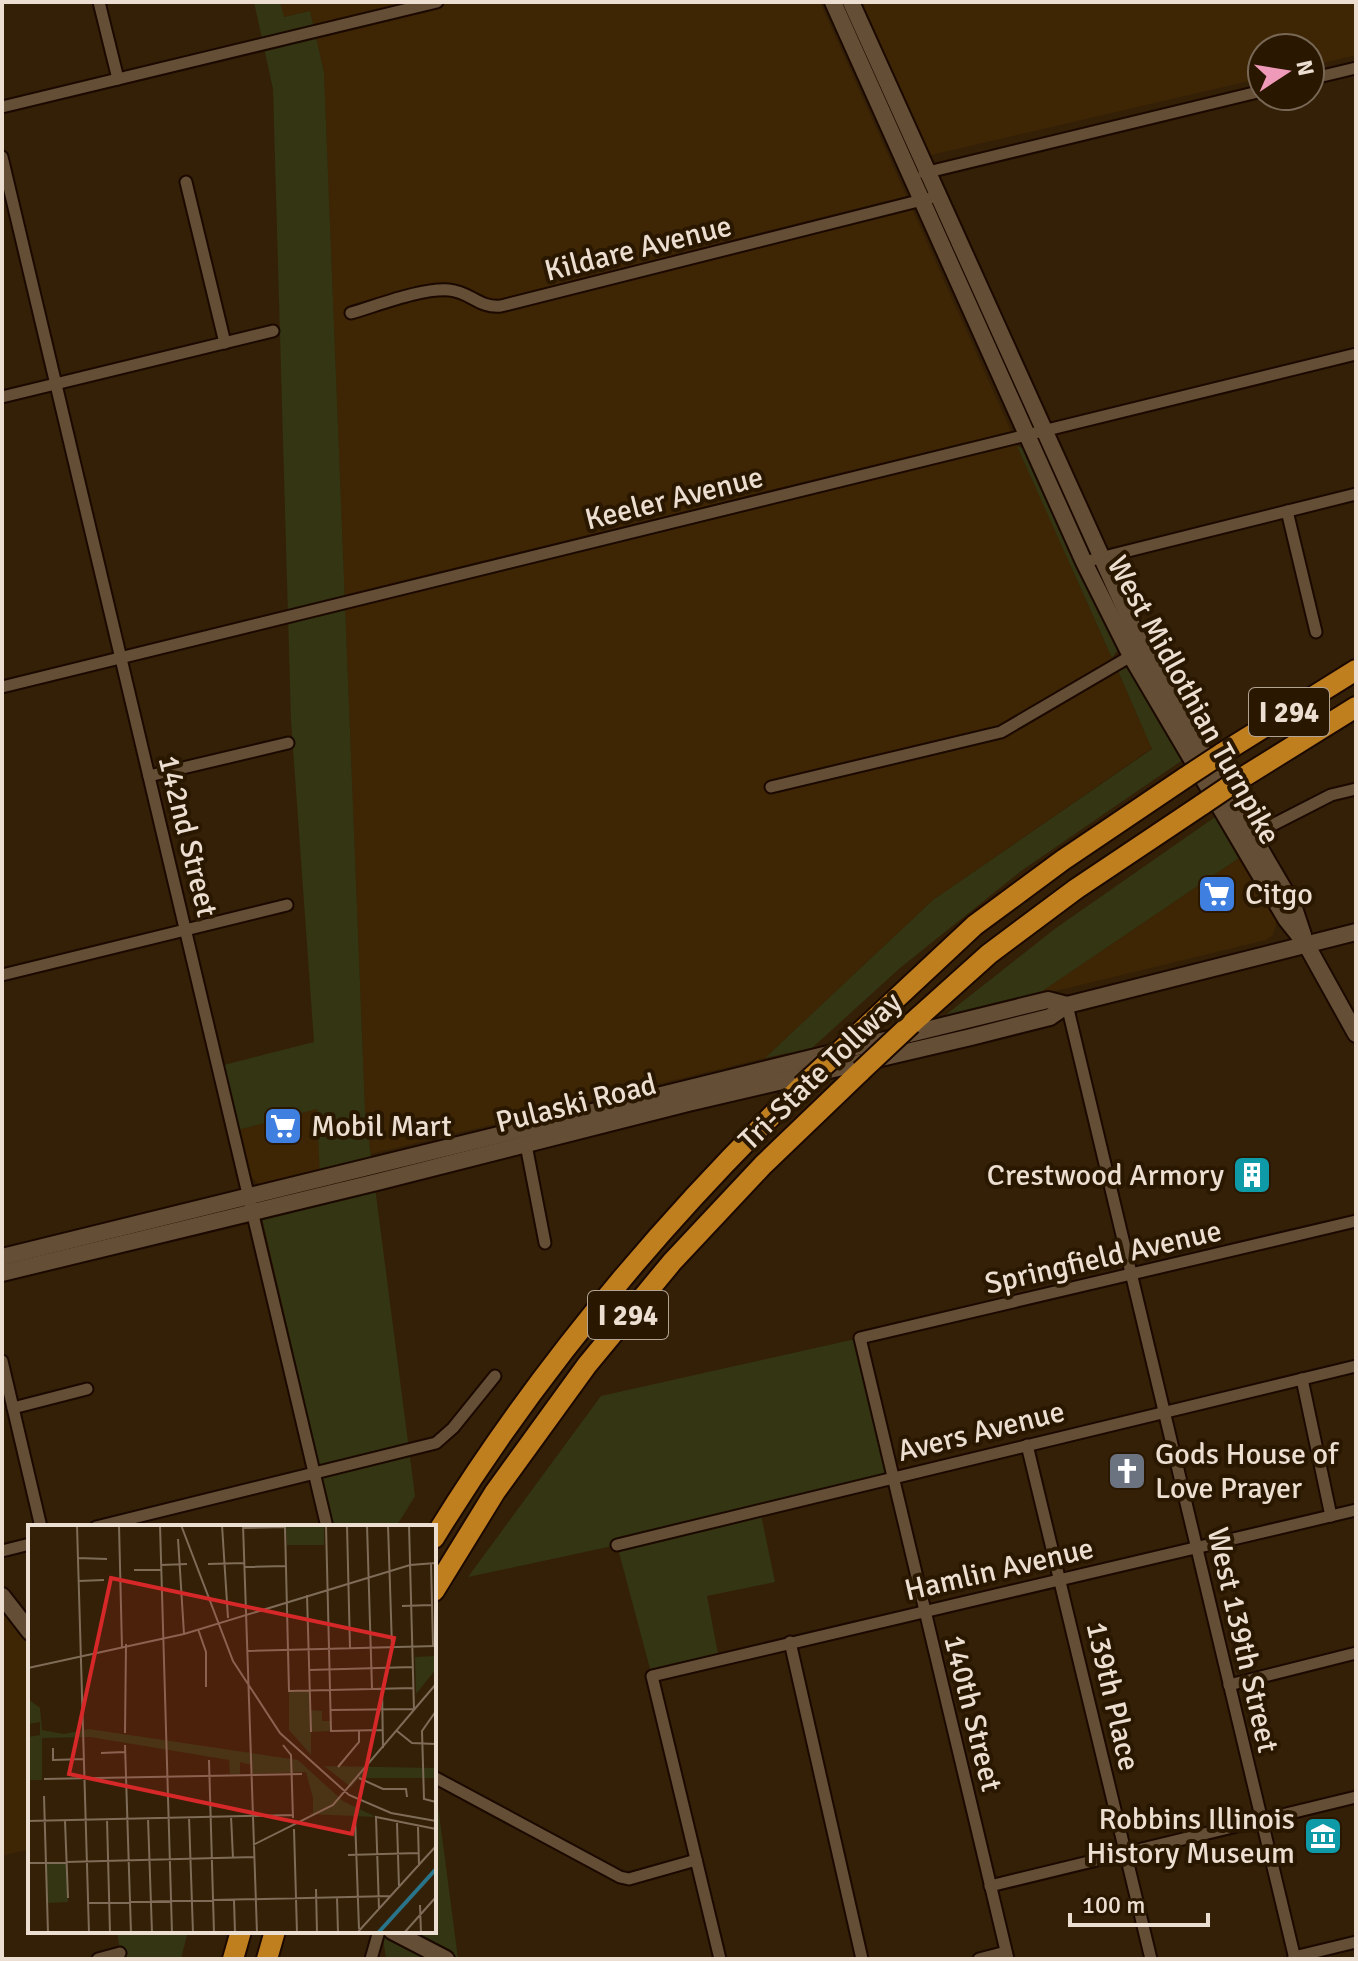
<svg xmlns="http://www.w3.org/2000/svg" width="1358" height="1961" font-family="Signika,sans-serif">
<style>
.built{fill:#3e2605}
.green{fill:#333513}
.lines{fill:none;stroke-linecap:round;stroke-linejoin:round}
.street-casing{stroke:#1b0900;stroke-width:15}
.secondary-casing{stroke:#1b0900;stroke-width:20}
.highway-casing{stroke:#1b0900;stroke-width:24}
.street{stroke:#644e35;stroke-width:11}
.secondary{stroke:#644e35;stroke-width:16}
.highway{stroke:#c07f1f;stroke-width:20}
.highway-bridge-casing{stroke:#1b0900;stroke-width:24;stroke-linecap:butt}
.highway-bridge{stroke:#c07f1f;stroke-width:20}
.labels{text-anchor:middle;stroke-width:8;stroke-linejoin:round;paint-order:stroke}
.shield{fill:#291700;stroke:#b2a392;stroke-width:2}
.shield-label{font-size:28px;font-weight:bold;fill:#ecdfd1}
.street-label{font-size:30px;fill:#ecdfd1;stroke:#291700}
.poi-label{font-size:30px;fill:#ecdfd1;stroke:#291700;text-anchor:start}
.inset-river{fill:none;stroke:#2a748a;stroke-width:4}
.inset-road{fill:none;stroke:#7e6c58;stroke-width:2}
.view{fill:#d62828;fill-opacity:0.15;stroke:#d62828;stroke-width:4}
.inset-edge{fill:none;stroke:#ecdfd1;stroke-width:4}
</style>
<rect width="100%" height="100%" fill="#342007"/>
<!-- built -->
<g class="built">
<path d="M280 2H820L1152 748 933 900 765 1058 371 1154 365 1110 324 72 310 11 283 17Z"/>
<path d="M858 2H1356V55L1310 66V48H1262V78L927 156Z"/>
<path d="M1242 856 1275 913 1276 925 1273 935 1266 940 1035 996Z"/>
<path d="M317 1109 320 1172 260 1186 250 1175 238 1130Z"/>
<path d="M2 1602 30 1638V1849L2 1856Z"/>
</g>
<!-- green -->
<g class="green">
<path d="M254 2H280L284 17 310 11 324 72 365 1110 415 1496 396 1527H334L262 1218 321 1202 317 1109 238 1130 224 1065 314 1042 291 720 273 89Z"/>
<path d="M1017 446 1025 449 1117 642V651L1112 658Z"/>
<path d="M1126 668 1130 669 1184 759 1021 871 900 968 812 1048 765 1058 933 900 1152 749 1118 671Z"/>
<path d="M1218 815 1242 856 1035 996 943 1017 1056 928Z"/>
<path d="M860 1338 893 1477 760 1510 775 1582 707 1596 719 1659 652 1676 617 1545 468 1577 601 1396Z"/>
<path d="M434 1775 458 1959H386L382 1931H434Z"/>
<path d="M117 1931H188L181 1959H121Z"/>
</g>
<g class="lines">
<!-- street casing -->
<g class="street-casing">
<g id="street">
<path d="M99 2 118 79"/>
<path d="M1310 79 1356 68"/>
<path d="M2 107 437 2"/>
<path d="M2 157 327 1527"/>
<path d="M924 173 1262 91"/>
<path d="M186 182 225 343"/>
<path d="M351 313C379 305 421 288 449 290 471 292 478 308 501 306L938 196"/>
<path d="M2 397 273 331"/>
<path d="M1287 511 1316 632"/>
<path d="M1084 562 1356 494"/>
<path d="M2 687 1356 354"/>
<path d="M149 776 288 743"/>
<path d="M771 787 1001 732 1136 653"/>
<path d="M1253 835 1331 795 1356 789"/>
<path d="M2 975 287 905"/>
<path d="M1067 1005 1295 1959"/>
<path d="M526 1145 545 1243"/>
<path d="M2 1361 41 1527"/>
<path d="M1302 1379 1331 1516"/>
<path d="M13 1408 87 1389"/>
<path d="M1027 1445 1151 1959"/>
<path d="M96 1527 436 1443 453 1428 495 1376"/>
<path d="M617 1545 1356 1366"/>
<path d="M2 1551 30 1544"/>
<path d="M790 1642 862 1959"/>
<path d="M1229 1685 1356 1653"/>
<path d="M434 1777 620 1877 629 1879 696 1860"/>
<path d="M990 1886 1356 1797"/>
<path d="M1294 1957 1356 1942"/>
<path d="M98 1959 120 1953"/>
<path d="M371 1959 379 1931"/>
<path d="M720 1959 652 1676 1356 1510"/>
<path d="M979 1959 1006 1952"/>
<path d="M1008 1959 860 1338 1356 1221"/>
</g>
</g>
<!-- secondary casing -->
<g class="secondary-casing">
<g id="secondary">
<path d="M833 2 1084 562 1131 656 1286 919 1306 944 1356 1034"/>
<path d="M851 2 1143 649 1293 905 1303 935"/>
<path d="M2 1257 1048 1000 1067 1005"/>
<path d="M2 1273 377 1182 688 1103 971 1037 1050 1017 1067 1005 1356 932"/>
<path d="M2 1596 30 1632"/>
<path d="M392 1931 446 1959"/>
</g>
</g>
<!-- highway casing -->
<g class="highway-casing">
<g id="highway">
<path d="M1221 754 1356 670"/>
<path d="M1237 781 1356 707"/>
<path d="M911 1024 989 954 1076 889 1203 804"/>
<path d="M854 1038 975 925 1063 860 1186 777"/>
<path d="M434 1538C537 1370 661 1223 802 1086"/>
<path d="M434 1591 495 1492 587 1365 672 1262 763 1165 861 1071"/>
<path d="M233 1959 241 1931"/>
<path d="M267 1959 275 1931"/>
</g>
</g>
<!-- street -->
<use href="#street" class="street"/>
<!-- secondary -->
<use href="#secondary" class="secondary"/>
<!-- highway -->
<use href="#highway" class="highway"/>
<!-- highway-bridge casing -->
<g class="highway-bridge-casing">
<g id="highway-bridge">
<path d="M1186 777 1221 754"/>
<path d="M1203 804 1237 781"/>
<path d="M861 1071 911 1024"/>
<path d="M802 1086 854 1038"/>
</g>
</g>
<!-- highway-bridge -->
<use href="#highway-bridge" class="highway-bridge"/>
</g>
<!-- icons -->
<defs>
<g id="supermarket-square" transform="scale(2)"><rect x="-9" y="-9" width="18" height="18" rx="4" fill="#3f7fe0" stroke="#291700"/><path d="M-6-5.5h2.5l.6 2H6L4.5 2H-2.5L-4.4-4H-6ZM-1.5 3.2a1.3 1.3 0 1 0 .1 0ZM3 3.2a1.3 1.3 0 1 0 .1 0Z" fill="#fff"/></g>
<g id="building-square" transform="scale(2)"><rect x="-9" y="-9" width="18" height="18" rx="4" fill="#0f9aa8" stroke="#291700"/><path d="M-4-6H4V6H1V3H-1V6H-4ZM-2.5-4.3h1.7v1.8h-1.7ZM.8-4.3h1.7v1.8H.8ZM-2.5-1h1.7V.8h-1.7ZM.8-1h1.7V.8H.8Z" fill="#fff"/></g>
<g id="church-square" transform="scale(2)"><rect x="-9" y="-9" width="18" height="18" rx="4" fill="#6b7280" stroke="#291700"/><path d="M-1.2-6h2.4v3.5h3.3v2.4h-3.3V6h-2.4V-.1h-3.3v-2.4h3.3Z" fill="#fff"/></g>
<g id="museum-square" transform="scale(2)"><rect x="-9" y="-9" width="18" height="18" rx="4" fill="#0f9aa8" stroke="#291700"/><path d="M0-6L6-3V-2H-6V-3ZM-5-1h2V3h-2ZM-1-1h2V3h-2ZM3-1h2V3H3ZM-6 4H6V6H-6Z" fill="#fff"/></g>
</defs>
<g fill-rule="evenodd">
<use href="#supermarket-square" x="1217" y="894"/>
<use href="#supermarket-square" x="283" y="1126"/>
<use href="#building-square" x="1252" y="1175"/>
<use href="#church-square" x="1127" y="1471"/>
<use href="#museum-square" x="1323" y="1836"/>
</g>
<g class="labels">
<!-- shield labels -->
<g class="shield">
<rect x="1249" y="688" width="80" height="48" rx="6"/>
<rect x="588" y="1291" width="80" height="48" rx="6"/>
</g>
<g class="shield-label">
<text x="1289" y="722">I 294</text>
<text x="628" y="1325">I 294</text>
</g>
<!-- street labels -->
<g class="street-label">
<text transform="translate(638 248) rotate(-14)" y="10">Kildare Avenue</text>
<text transform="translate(674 498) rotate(-14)" y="10">Keeler Avenue</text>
<text transform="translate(1194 700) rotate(61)" y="10">West Midlothian Turnpike</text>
<text transform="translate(188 836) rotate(76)" y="10">142nd Street</text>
<text transform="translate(820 1071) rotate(-44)" y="10">Tri-State Tollway</text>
<text transform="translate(576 1103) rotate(-14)" y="10">Pulaski Road</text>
<text transform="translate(1103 1257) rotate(-13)" y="10">Springfield Avenue</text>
<text transform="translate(981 1431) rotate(-14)" y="10">Avers Avenue</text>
<text transform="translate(999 1569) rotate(-13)" y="10">Hamlin Avenue</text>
<text transform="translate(1243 1640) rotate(77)" y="10">West 139th Street</text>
<text transform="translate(1113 1696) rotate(77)" y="10">139th Place</text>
<text transform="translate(973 1713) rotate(76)" y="10">140th Street</text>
</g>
<!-- poi labels -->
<g class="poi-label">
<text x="1245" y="904">Citgo</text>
<text x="311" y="1136">Mobil Mart</text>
<text x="1224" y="1185" text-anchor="end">Crestwood Armory</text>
<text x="1155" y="1464">Gods House of<tspan x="1155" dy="34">Love Prayer</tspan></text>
<text x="1295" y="1829" text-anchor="end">Robbins Illinois<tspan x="1295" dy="34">History Museum</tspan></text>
</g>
</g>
<!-- overview -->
<g transform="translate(28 1525)">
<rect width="408" height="408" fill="#342007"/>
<path d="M258 0H296V20H259ZM408 131V144L388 169 387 132ZM282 165 283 185 294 186V196H303V206L283 207V230L261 205V166ZM0 174 12 183 14 205 36 209 61 204 270 235 315 276 348 292 280 289 285 288V273L278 247 225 249 224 240 212 237V249H202L201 235 62 212 14 213V255H0V212L12 210V197L0 199ZM296 241 408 243V253H331L323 262ZM18 338H38L40 377 20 378Z" fill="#333513"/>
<path class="inset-river" d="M350 408 408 344"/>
<path class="inset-road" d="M49 0 61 408M91 0 94 123M132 0 144 408M153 0 205 136 252 208 321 270 363 288 408 296M194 0 200 93M215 0 229 408M298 0 303 206 355 205M319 0 322 123M339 0 344 164M360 0 364 122M381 0 386 185M215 3 257 2 261 166 386 163M150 14 156 109M50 33 79 34M403 38 405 121M180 39 216 38M133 40 159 39M216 42 258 41M106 45H133M50 56 76 55M279 70 283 207M374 81 404 80M170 104 178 127V162M219 126 408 121M0 143 156 109 382 40 408 38M281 145 385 142M354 163 355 223M303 185 386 184M408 186 394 206 396 274 408 277M369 206 384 218 408 219M97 208 98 119M97 220 103 408M255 220 263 230 265 293M25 223V235L56 234M73 228 97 227M181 235 186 408M310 242 331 217V205M331 253 355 264H378L379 272M16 254 274 249M16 271 20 408M203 291 205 333M161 292 165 408M327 292 331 404M120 293 124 408M79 294 82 408M0 296 265 290M37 296 40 373M369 298 371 362M390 302 391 340M266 304 269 408M225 320 305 280 408 159M320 330 390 328M0 338 227 332M288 364 289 408M309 372 310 408M206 375 207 408M60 378 363 371M392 380 393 408M351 384 348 292 408 304M329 408 408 321M376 408 408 372"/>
<path class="view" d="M83 53 366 113 324 309 41 249Z"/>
<rect width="408" height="408" class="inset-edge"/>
</g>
<!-- border -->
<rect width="1358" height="1961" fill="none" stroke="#ecdfd1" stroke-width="8"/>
<!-- north arrow -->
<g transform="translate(1286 72) rotate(78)"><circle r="38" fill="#291700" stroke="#776754" stroke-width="2"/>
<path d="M0-6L14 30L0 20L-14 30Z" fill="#ef9ab8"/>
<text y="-12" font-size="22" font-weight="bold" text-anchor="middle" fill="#ecdfd1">N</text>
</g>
<!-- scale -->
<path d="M1070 1913v12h138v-12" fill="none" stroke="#ecdfd1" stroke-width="4"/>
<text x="1082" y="1913" font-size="24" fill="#ecdfd1" stroke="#291700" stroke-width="6" paint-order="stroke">100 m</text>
</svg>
